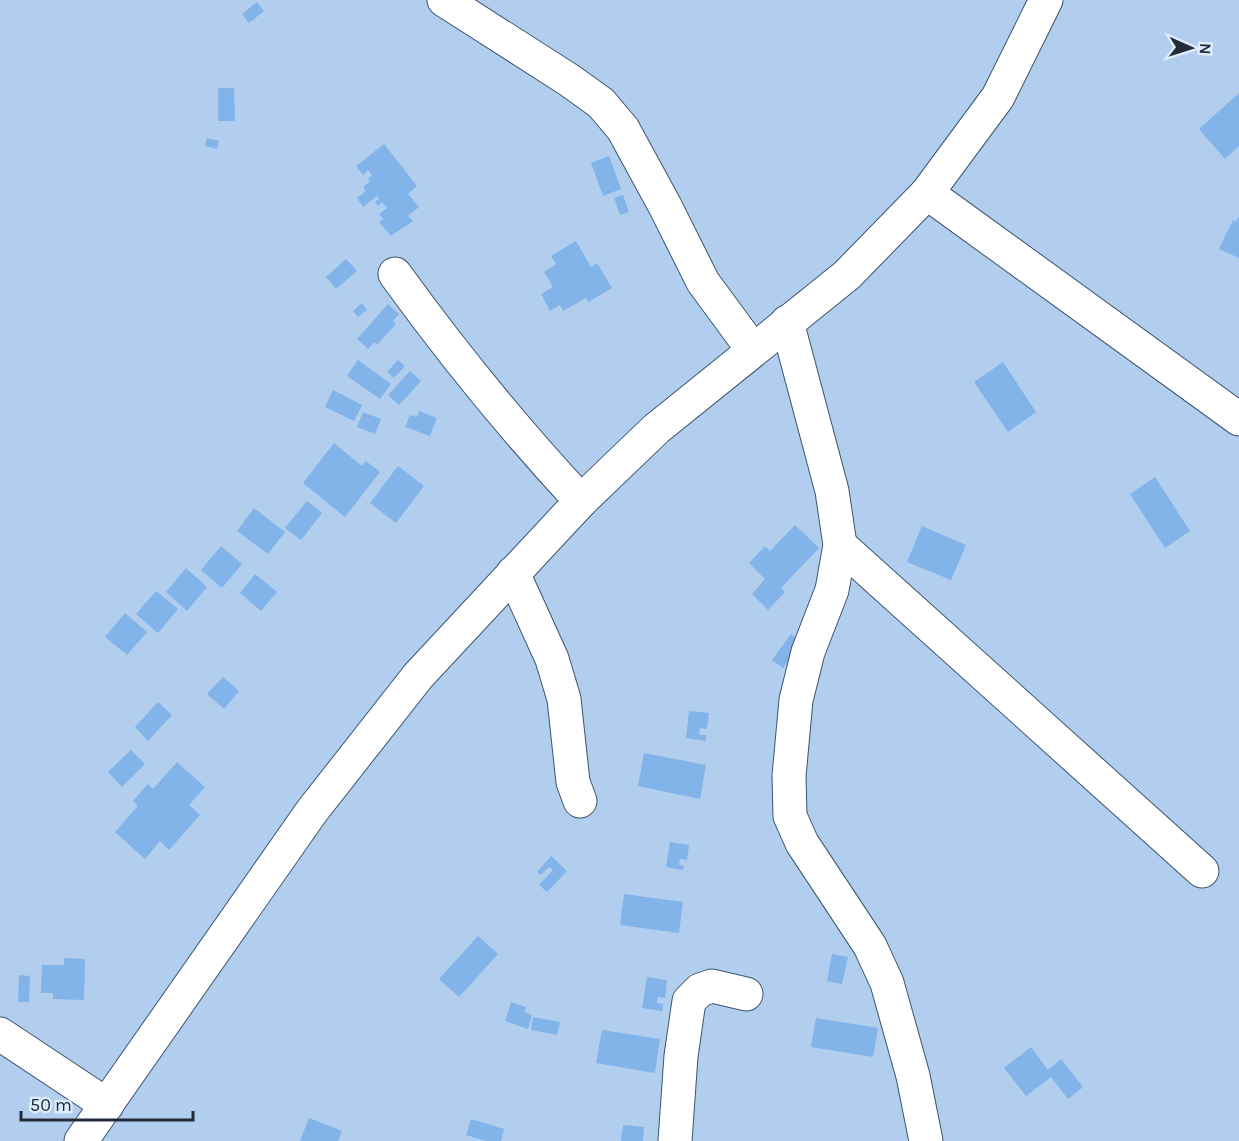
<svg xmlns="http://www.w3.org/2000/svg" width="1239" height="1141" font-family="Karla,sans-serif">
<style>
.building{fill:#82b3e9}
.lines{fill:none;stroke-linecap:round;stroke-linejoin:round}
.minor-casing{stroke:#3b546f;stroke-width:35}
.highway-casing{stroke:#3b546f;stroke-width:35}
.minor{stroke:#fff;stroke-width:33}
.highway{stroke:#fff;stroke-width:33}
</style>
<rect width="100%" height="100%" fill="#b2ceee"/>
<!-- building -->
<g class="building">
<path d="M257 2 264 11 249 23 242 14Z"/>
<path d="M218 88H234L235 121H218Z"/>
<path d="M1239 93V146L1225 159 1199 129Z"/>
<path d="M207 138 219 141 217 149 205 146Z"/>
<path d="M384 144 417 186 408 194 419 207 408 216 413 221 391 236 379 222 383 219 379 214 387 208 382 202 378 206 375 202 379 199 377 196 363 207 357 198 366 191 363 187 370 181 368 178 372 175 368 170 363 175 356 166Z"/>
<path d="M609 156 621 189 603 196 591 163Z"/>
<path d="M623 195 629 212 620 215 614 198Z"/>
<path d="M1239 216V258L1219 249 1233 220 1236 222Z"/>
<path d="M576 241 591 267 597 263 612 288 588 302 586 298 563 311 560 305 550 311 541 294 553 287 544 272 556 264 551 256Z"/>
<path d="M346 259 357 271 336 289 326 277Z"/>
<path d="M362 303 367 310 358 317 353 311Z"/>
<path d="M388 304 399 314 393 321 396 324 377 345 374 342 368 349 357 339Z"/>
<path d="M358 360 391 384 380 399 347 376Z"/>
<path d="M398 360 405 366 394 378 387 372Z"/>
<path d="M1003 362 1036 412 1008 432 974 382Z"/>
<path d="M410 371 421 381 399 405 388 395Z"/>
<path d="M333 390 362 405 354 421 325 407Z"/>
<path d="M419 411 437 418 430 436 405 427 410 415 417 417Z"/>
<path d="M363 412 381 419 375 434 357 427Z"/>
<path d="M334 443 362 466 366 461 380 472 345 517 303 483Z"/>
<path d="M398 466 424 486 396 523 370 503Z"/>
<path d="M1155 477 1190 531 1165 548 1130 494Z"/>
<path d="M307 501 322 513 301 540 285 528Z"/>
<path d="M254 508 285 532 268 554 237 531Z"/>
<path d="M795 525 819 548 781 588 785 592 768 610 752 594 765 579 749 563 765 546 770 551Z"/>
<path d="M922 526 966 545 951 580 907 562Z"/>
<path d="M221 546 242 564 222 588 201 570Z"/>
<path d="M186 568 207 587 187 611 166 592Z"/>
<path d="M255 574 277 592 261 611 240 593Z"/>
<path d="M156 591 178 609 158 633 136 614Z"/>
<path d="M125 613 147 632 127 655 105 637Z"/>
<path d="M791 634 798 639V648L783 668 772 660Z"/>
<path d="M223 677 239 691 224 709 207 694Z"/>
<path d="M158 702 172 715 148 741 135 727Z"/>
<path d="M689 711 709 713 707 729 700 728 699 735H706V741L686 738Z"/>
<path d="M131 750 145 764 122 787 108 772Z"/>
<path d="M644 753 706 765 700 799 638 786Z"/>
<path d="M177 762 205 787 189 805 200 815 169 850 160 841 145 859 115 832 138 806 133 801 148 784 153 789Z"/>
<path d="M670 842 689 845 687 860 680 859 679 865 684 866 683 870 666 867Z"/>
<path d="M551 856 567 871 547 892 539 885 553 870 549 867 541 875 537 872Z"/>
<path d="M624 894 683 902 679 933 620 925Z"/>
<path d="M478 936 498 954 459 997 439 979Z"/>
<path d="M832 954 848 957 842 984 827 981Z"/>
<path d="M64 958 85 959 84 1000 53 999V993H41L42 965H64Z"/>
<path d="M19 975 30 976 29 1002H18Z"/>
<path d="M647 977 667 980 665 998 658 997 657 1003 663 1004 662 1011 642 1008Z"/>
<path d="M511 1002 526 1007 524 1012 532 1015 528 1029 505 1021Z"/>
<path d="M533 1017 560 1022 557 1035 531 1030Z"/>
<path d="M816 1018 878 1028 873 1057 811 1047Z"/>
<path d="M602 1030 660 1039 655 1073 596 1063Z"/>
<path d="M1031 1047 1048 1070 1061 1059 1083 1087 1068 1099 1051 1077 1026 1096 1004 1068Z"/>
<path d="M309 1118 342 1131 338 1141H300Z"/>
<path d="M471 1119 504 1129 501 1141H486L466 1135Z"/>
<path d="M623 1125 644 1127 643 1141H621Z"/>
</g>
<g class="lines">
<!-- minor casing -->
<g class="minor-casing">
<g id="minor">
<path d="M444 0 569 80 601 103 623 129 665 206 703 282 753 350"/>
<path d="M927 193 1239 419"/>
<path d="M395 274C452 353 514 429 581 501"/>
<path d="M787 322 832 491 840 545 832 590 808 652 796 700 789 776 790 816 802 843 870 946 887 983 913 1076 926 1141"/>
<path d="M840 545 1202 871"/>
<path d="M513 573 552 659 564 699 573 782 580 801"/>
<path d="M0 1034 107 1105"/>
<path d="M675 1141 681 1056 689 1001 700 990 712 986 746 994"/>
</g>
</g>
<!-- highway casing -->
<g class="highway-casing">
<path id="highway" d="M81 1141 312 811 418 676 581 501 656 429 847 275 927 193 998 97 1046 0"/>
</g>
<!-- minor -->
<use href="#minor" class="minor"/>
<!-- highway -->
<use href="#highway" class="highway"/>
</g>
<!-- north arrow -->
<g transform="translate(1191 48) rotate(93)" stroke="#dfeefe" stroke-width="4.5" paint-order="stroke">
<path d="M0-4.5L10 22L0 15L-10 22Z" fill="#212c38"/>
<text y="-9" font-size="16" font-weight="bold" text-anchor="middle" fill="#212c38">N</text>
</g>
<!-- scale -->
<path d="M21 1111v9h172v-9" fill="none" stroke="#212c38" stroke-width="3"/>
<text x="30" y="1111" font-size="18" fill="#212c38" stroke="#dfeefe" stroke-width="4.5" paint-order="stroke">50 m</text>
</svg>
